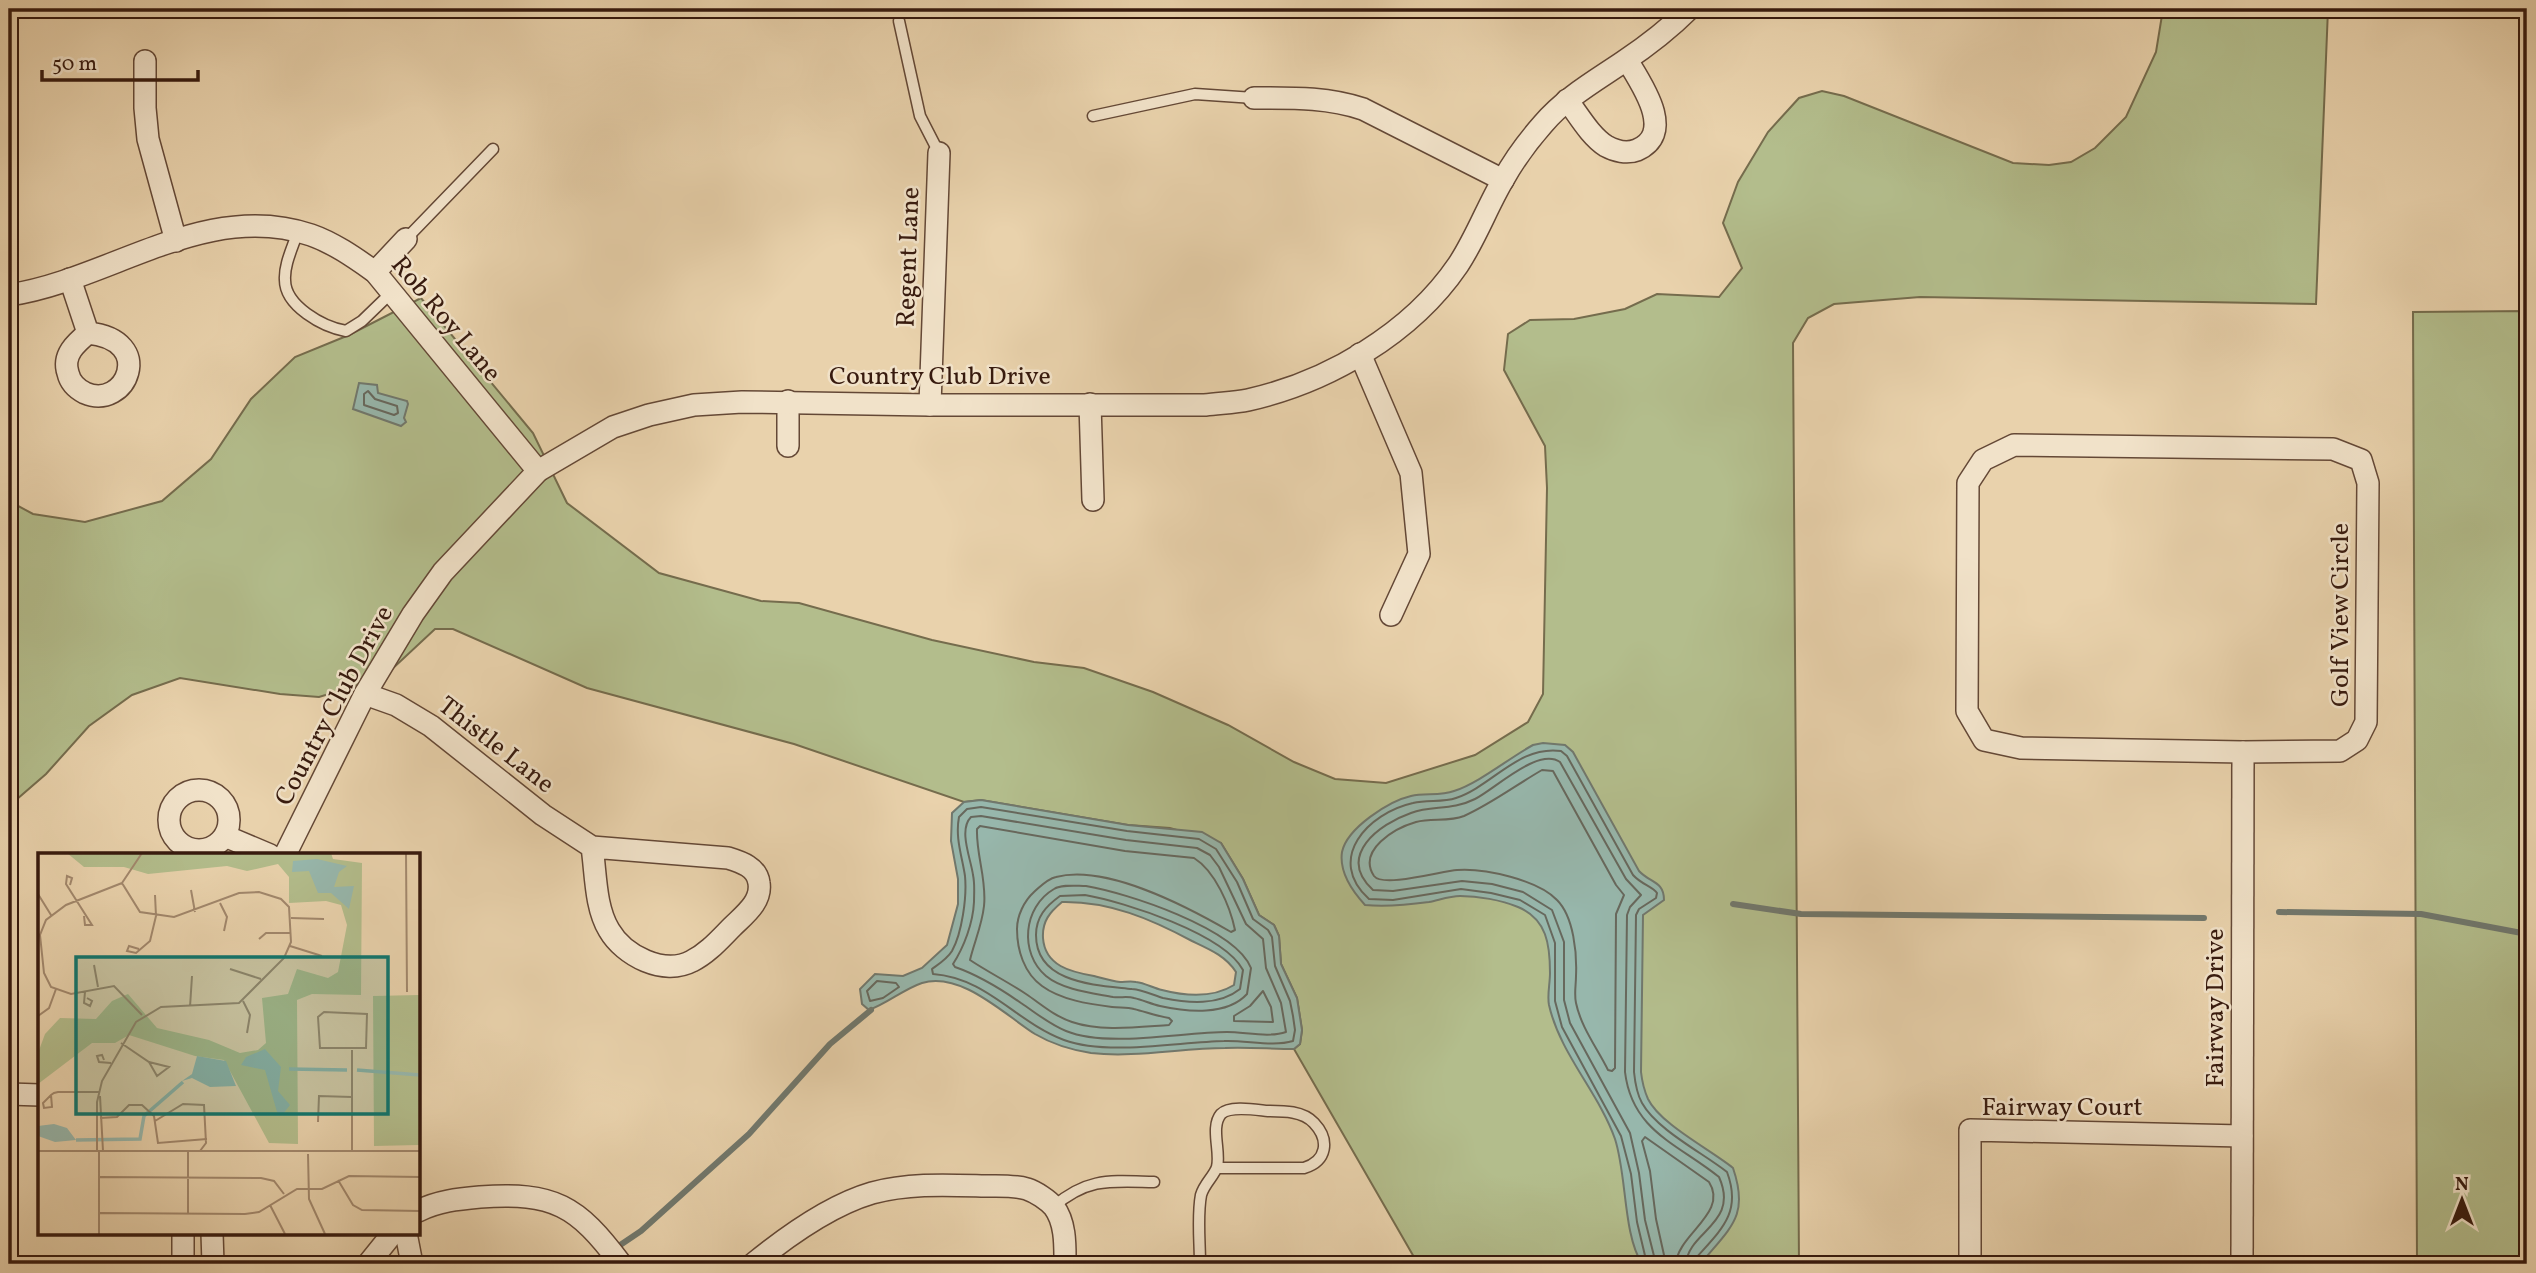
<svg xmlns="http://www.w3.org/2000/svg" width="2536" height="1273" font-family="Vollkorn,serif">
<style>
.green{fill:#b3bd8c;stroke:#756c4d;stroke-width:2}
.water{fill:#97b7ac;stroke:#71786d;stroke-width:2;fill-rule:evenodd}
.lines{fill:none;stroke-linecap:round;stroke-linejoin:round}
.shore{stroke:#67685d;stroke-width:2}
.stream{stroke:#71786d;stroke-width:6}
.lane-casing{stroke:#644836;stroke-width:13}
.street-casing{stroke:#644836;stroke-width:24}
.lane{stroke:#f1e2c9;stroke-width:10}
.street{stroke:#f1e2c9;stroke-width:21}
.labels{text-anchor:middle;stroke-width:5;stroke-linejoin:round;paint-order:stroke}
.street-label{font-size:26px;fill:#371a0e;stroke:#f1e2c9}
.inset-river{fill:none;stroke:#97b7ac;stroke-width:3.5}
.inset-road{fill:none;stroke:#a2886d;stroke-width:2}
.view{fill:#0f766e;fill-opacity:0.15;stroke:#0f766e;stroke-width:3.5}
.inset-edge{fill:none;stroke:#371a0e;stroke-width:3.5}
</style>
<rect width="100%" height="100%" fill="#e9d2ac"/>
<filter id="stains"><feTurbulence type="fractalNoise" baseFrequency=".00286" numOctaves="4"/><feColorMatrix values="0 0 0 0 .2 0 0 0 0 .09 0 0 0 0 .02 0 0 0 .5 -.17"/></filter>
<radialGradient id="worn" r=".72"><stop offset=".6" stop-color="#630" stop-opacity="0"/><stop offset="1" stop-color="#630" stop-opacity=".3"/></radialGradient>
<!-- green -->
<g class="green">
<path d="M2163 9H2328L2316 304 1920 297 1834 304 1808 318 1793 343 1799 1264H1418L1294 1049 1300 1044 1302 1030 1297 998 1281 964 1279 936 1274 925 1259 915 1243 879 1221 843 1170 828 1128 825 981 800 964 802 794 744 587 688 453 629H435L389 672 362 684 319 697 280 694 180 678 132 695 89 726 46 774 9 806V501L33 514 85 522 162 501 211 459 251 399 295 357 349 335 421 298 533 433 567 503 659 573 761 601 799 603 932 640 1034 662 1084 668 1153 692 1228 725 1294 762 1335 779 1386 783 1475 755 1528 722 1543 694 1547 488 1545 446 1504 370 1508 334 1530 320 1574 319 1625 309 1657 294 1719 297 1742 268 1723 223 1738 182 1768 132 1799 98 1822 91 1844 96 2013 163 2049 165 2071 162 2095 148 2126 117 2156 52Z"/>
<path d="M2527 311V1264H2417L2413 312Z"/>
</g>
<!-- water -->
<g class="water">
<path d="M359 383 377 385 378 393 407 401 408 404 404 418 406 422 401 426 353 409Z"/>
<path d="M1543 743 1565 745 1573 752 1639 871C1650 883 1664 881 1664 900L1643 915 1641 1072C1642 1081 1644 1090 1648 1099 1660 1124 1711 1150 1733 1168 1749 1215 1732 1226 1703 1261L1697 1264H1642C1623 1234 1627 1176 1615 1139 1599 1093 1560 1054 1549 1005 1547 995 1550 984 1550 973 1550 945 1547 919 1518 907 1501 900 1478 896 1460 896 1450 896 1439 900 1429 902 1407 905 1387 907 1365 905 1353 892 1339 872 1342 852 1347 828 1389 801 1411 796 1425 793 1441 796 1454 791 1479 783 1509 758 1533 745Z"/>
<path d="M981 800 1128 825 1202 832 1221 843 1243 879 1259 915 1274 925 1279 936 1281 964 1297 998 1302 1030 1300 1044 1294 1049C1271 1049 1248 1047 1225 1048 1181 1048 1135 1058 1091 1053 1072 1050 1052 1044 1035 1034 1005 1015 961 971 922 983 904 989 888 1003 869 1010L862 1004 860 989 875 974 903 976 922 968 947 945 958 904V879L951 841 952 813 964 802ZM1062 902C1109 901 1151 919 1192 941 1209 949 1226 956 1236 972L1234 985C1213 998 1185 996 1162 990 1153 988 1145 983 1136 982 1131 981 1125 982 1120 982 1111 981 1102 978 1094 976 1071 972 1045 966 1043 938 1042 921 1050 912 1062 902Z"/>
</g>
<g class="lines">
<!-- shore -->
<g class="shore">
<path d="M368 391 375 399 397 406 398 413 394 415 364 405V394Z"/>
<path d="M1542 770 1553 771 1616 885 1624 895 1616 914 1615 1068 1612 1071 1608 1070C1597 1048 1581 1027 1576 1003 1574 994 1576 985 1576 976 1577 954 1574 917 1557 900 1538 880 1485 868 1457 870 1442 871 1383 888 1374 876 1357 850 1395 828 1416 822 1432 818 1449 822 1464 816 1491 804 1516 785 1542 770Z"/>
<path d="M981 807 1127 831 1199 839 1216 849 1237 882 1253 919 1268 930 1272 937 1275 966 1290 1001 1293 1016 1295 1030 1293 1041C1273 1047 1246 1040 1224 1041 1178 1042 1107 1056 1064 1040 1016 1022 987 978 933 974L932 969C939 964 947 959 952 951 962 933 967 897 965 876 962 856 955 838 959 817L967 809Z"/>
<path d="M981 816 1126 840 1197 848 1210 855 1219 867 1246 924 1263 939 1266 968 1281 1003 1286 1032C1269 1038 1245 1032 1227 1032 1181 1032 1108 1048 1066 1031 1049 1024 1036 1013 1021 1003 1001 989 978 975 955 967L953 964C964 947 973 923 974 902 974 893 975 884 973 875 971 859 958 830 971 817Z"/>
<path d="M980 826 1125 851 1194 858C1215 871 1230 906 1235 930L1231 932C1188 907 1106 864 1056 877 1047 879 1041 886 1034 892 1024 901 1017 916 1017 929 1017 950 1024 973 1042 986 1061 1000 1089 1004 1112 1007 1119 1008 1127 1007 1134 1009 1146 1012 1157 1016 1169 1018L1172 1021 1169 1025C1138 1027 1101 1032 1072 1022 1054 1016 1041 1004 1026 994 1008 982 988 972 970 960 974 943 982 925 984 906 987 880 976 855 977 829Z"/>
<path d="M1086 886C1127 893 1235 928 1251 968L1247 994C1227 1016 1187 1012 1160 1006 1151 1004 1143 1000 1134 998 1128 996 1120 998 1113 997 1092 993 1063 990 1046 976 1019 953 1023 907 1054 889 1062 884 1076 886 1086 886Z"/>
<path d="M1085 895C1125 902 1224 934 1243 970L1240 989C1219 1006 1188 1003 1163 998 1153 995 1143 990 1132 989 1097 985 1036 984 1036 935 1036 917 1046 906 1060 896Z"/>
<path d="M877 981 896 983 899 987 883 998 870 1001 867 991Z"/>
<path d="M1263 991 1271 1007 1273 1022 1234 1021V1016L1250 1006Z"/>
<path d="M1647 1264 1637 1222 1631 1174 1621 1136 1562 1027 1555 1001V943L1545 915 1520 900 1491 893 1461 889 1393 900 1369 899C1325 859 1368 813 1413 803 1427 799 1442 803 1456 798 1492 786 1519 745 1561 751L1567 756 1633 875C1641 884 1653 887 1657 893L1656 898 1639 909 1636 915 1634 1072C1635 1082 1637 1094 1642 1103 1657 1130 1703 1153 1727 1172 1742 1212 1722 1229 1696 1258L1695 1264"/>
<path d="M1656 1264 1645 1220 1639 1173 1630 1133 1570 1023 1564 1000V942L1552 910 1523 892 1492 884 1462 881 1393 891 1373 890C1336 856 1379 824 1411 813 1433 805 1451 811 1475 799 1495 789 1538 747 1560 762L1626 879 1641 895 1630 907 1627 915 1625 1072C1632 1131 1678 1144 1719 1177 1740 1224 1688 1231 1686 1264"/>
<path d="M1666 1264 1656 1219 1650 1171 1642 1141 1645 1137 1709 1182C1729 1213 1677 1235 1676 1264"/>
</g>
<!-- stream -->
<g class="stream">
<path d="M1733 904 1801 914 2204 918"/>
<path d="M2279 912 2421 914 2527 934"/>
<path d="M592 1264 641 1231 749 1134 830 1044 871 1010"/>
</g>
<!-- lane casing -->
<g class="lane-casing">
<g id="lane">
<path d="M899 21 920 116 939 153"/>
<path d="M1093 116 1195 94 1254 98"/>
<path d="M298 231C293 247 284 264 285 280 285 306 323 327 346 331L362 321 392 292"/>
<path d="M406 239 493 149"/>
<path d="M1053 1207C1088 1177 1111 1181 1154 1182"/>
<path d="M1200 1264C1200 1242 1197 1216 1201 1195 1204 1184 1214 1176 1217 1167 1221 1152 1210 1127 1221 1114 1230 1105 1257 1110 1268 1111 1284 1111 1303 1111 1314 1123 1330 1140 1327 1161 1304 1168H1217"/>
</g>
</g>
<!-- street casing -->
<g class="street-casing">
<g id="street">
<path d="M145 61V108L148 139 176 241"/>
<path d="M1254 98C1292 98 1327 97 1363 109L1503 180"/>
<path d="M1567 100C1578 114 1590 136 1606 146 1615 151 1627 154 1637 150 1677 133 1640 82 1627 60"/>
<path d="M375 272 406 239"/>
<path d="M70 279 88 333C76 343 62 355 68 373 70 382 77 389 85 393 126 411 157 340 88 333"/>
<path d="M9 295C110 280 206 199 311 235 334 243 355 258 375 272L538 471"/>
<path d="M1360 354 1411 473 1419 554 1391 615"/>
<path d="M1090 404 1093 500"/>
<path d="M930 405 939 153"/>
<path d="M2014 445 2333 449 2361 460 2368 483 2366 722 2357 740 2340 751 2243 752 2021 748 1984 740 1967 711 1968 483 1983 460Z"/>
<path d="M788 446V401"/>
<path d="M365 694 396 705 431 726 543 815 592 847 728 858C741 862 757 867 759 883 762 902 744 915 732 927 720 939 708 953 692 961 664 976 624 956 609 930 595 907 596 874 592 847"/>
<circle cx="199" cy="820" r="30"/>
<path d="M225 836 270 855"/>
<path d="M285 855 365 694 413 614 443 572 538 471 613 427 649 415 694 405 742 402 930 405H1205C1219 403 1234 403 1248 400 1328 382 1411 334 1458 265 1476 238 1487 207 1503 180 1514 160 1528 141 1543 124 1565 98 1595 81 1623 62 1647 46 1669 29 1689 9"/>
<path d="M9 1094 40 1095"/>
<path d="M418 1211C438 1201 458 1199 480 1197 554 1192 577 1205 621 1264"/>
<path d="M183 1233V1264"/>
<path d="M212 1233 213 1264"/>
<path d="M406 1233 412 1264"/>
<path d="M368 1264 393 1233"/>
<path d="M753 1264C786 1237 831 1205 872 1193 909 1183 947 1185 985 1186 999 1186 1014 1185 1027 1189 1036 1192 1048 1200 1054 1207 1066 1223 1065 1246 1065 1264"/>
<path d="M1970 1264V1130L2242 1136"/>
<path d="M2242 1264 2243 752"/>
</g>
</g>
<!-- lane -->
<use href="#lane" class="lane"/>
<!-- street -->
<use href="#street" class="street"/>
</g>
<g class="labels">
<!-- street labels -->
<g class="street-label">
<text transform="translate(907 257) rotate(-88)" y="9">Regent Lane</text>
<text transform="translate(447 318) rotate(50)" y="9">Rob Roy Lane</text>
<text x="940" y="384">Country Club Drive</text>
<text transform="translate(2339 615) rotate(-90)" y="9">Golf View Circle</text>
<text transform="translate(333 705) rotate(-62)" y="9">Country Club Drive</text>
<text transform="translate(497 744) rotate(38)" y="9">Thistle Lane</text>
<text transform="translate(2214 1008) rotate(-90)" y="9">Fairway Drive</text>
<text x="2062" y="1115">Fairway Court</text>
</g>
</g>
<!-- overview -->
<g transform="translate(38 853)">
<rect width="382" height="382" fill="#e9d2ac"/>
<path d="M29 0H293L295 6 324 10 323 142 274 141 259 147 260 291 231 290 186 207 157 203 91 182 77 190H54L0 231V200L7 181 22 165 58 166 74 148 90 141 119 175 171 187 202 200 220 197 228 190 224 145 250 141 259 116 290 125 300 119 309 72 303 52 288 48 251 50V24L240 11 209 18 189 13 110 21 86 14H46ZM381 142V292L336 293 335 143Z" fill="#b3bd8c"/>
<path d="M279 6 309 13 301 19 296 34 316 33 311 56 293 40H280L271 18 254 19 255 8ZM227 196 243 214 240 238 252 252 245 261 239 259 227 217 203 212 208 204ZM159 203 188 208 198 233 172 234 154 225 144 228 154 221ZM16 271 29 275 38 287 17 289 0 283V273Z" fill="#97b7ac"/>
<path class="inset-river" d="M251 216 309 217M319 217 382 222M38 287 102 286 106 263 145 229"/>
<path class="inset-road" d="M368 0 369 139M84 30 28 52 8 67 2 82 6 120 13 134 33 141 76 133 104 162M32 32 34 25 29 23 28 31 54 72H47L46 63M153 37 157 59M0 41 13 62M182 50 189 64 186 78M253 65 286 66M221 86 228 80H253M252 93 284 103M101 96 91 93 89 98 98 100 112 88 118 63 117 42M56 112 60 134M192 116 223 126M47 139 46 150 52 153 54 148 49 145M205 148 212 162 209 180M152 154 154 123M286 159 329 161 328 195H282L280 164ZM0 163 11 155 18 136M83 190 111 209 131 214 119 223 111 209M66 207 64 202 59 203 61 209 73 210M13 242 14 254 6 255 5 250 13 242 16 240 20 239H62M62 243 65 298M62 265 79 264 91 252H104L116 263 120 290 169 286M117 268 145 251 166 252 168 290 162 298M280 269 281 243 314 244M0 298H382M59 298V249L64 228 98 169 123 154 201 150 246 105 253 89 251 54 243 46 221 39 201 40 136 64 102 59 84 30 104 0M61 298V381M150 299V361M314 299V197M270 301 271 346 287 381M62 324 223 325 236 328 246 341M300 327 315 352 324 357 382 358M232 352 247 381M62 360 207 361 221 359 259 336H284L311 323 382 324"/>
<path class="view" d="M38 104H350V261H38Z"/>
<rect width="382" height="382" class="inset-edge"/>
</g>
<!-- margin -->
<rect width="2536" height="1273" fill="none" stroke="#e9d2ac" stroke-width="35"/>
<rect x="10" y="10" width="2515" height="1252" fill="none" stroke="#371a0e" stroke-width="3.5"/>
<rect x="18" y="18" width="2501" height="1238" fill="none" stroke="#371a0e" stroke-width="2"/>
<!-- north arrow -->
<g transform="translate(2462 1200)" stroke="#f1e2c9" stroke-width="5" paint-order="stroke">
<path d="M0-5L12 26L0 18L-12 26Z" fill="#371a0e"/>
<text y="-10" font-size="19" font-weight="bold" text-anchor="middle" fill="#371a0e">N</text>
</g>
<!-- scale -->
<path d="M42 70v10h156v-10" fill="none" stroke="#371a0e" stroke-width="3.5"/>
<text x="52" y="70" font-size="21" fill="#371a0e" stroke="#f1e2c9" stroke-width="5" paint-order="stroke">50 m</text>
<rect width="100%" height="100%" filter="url(#stains)"/>
<rect width="100%" height="100%" fill="url(#worn)"/>
</svg>
